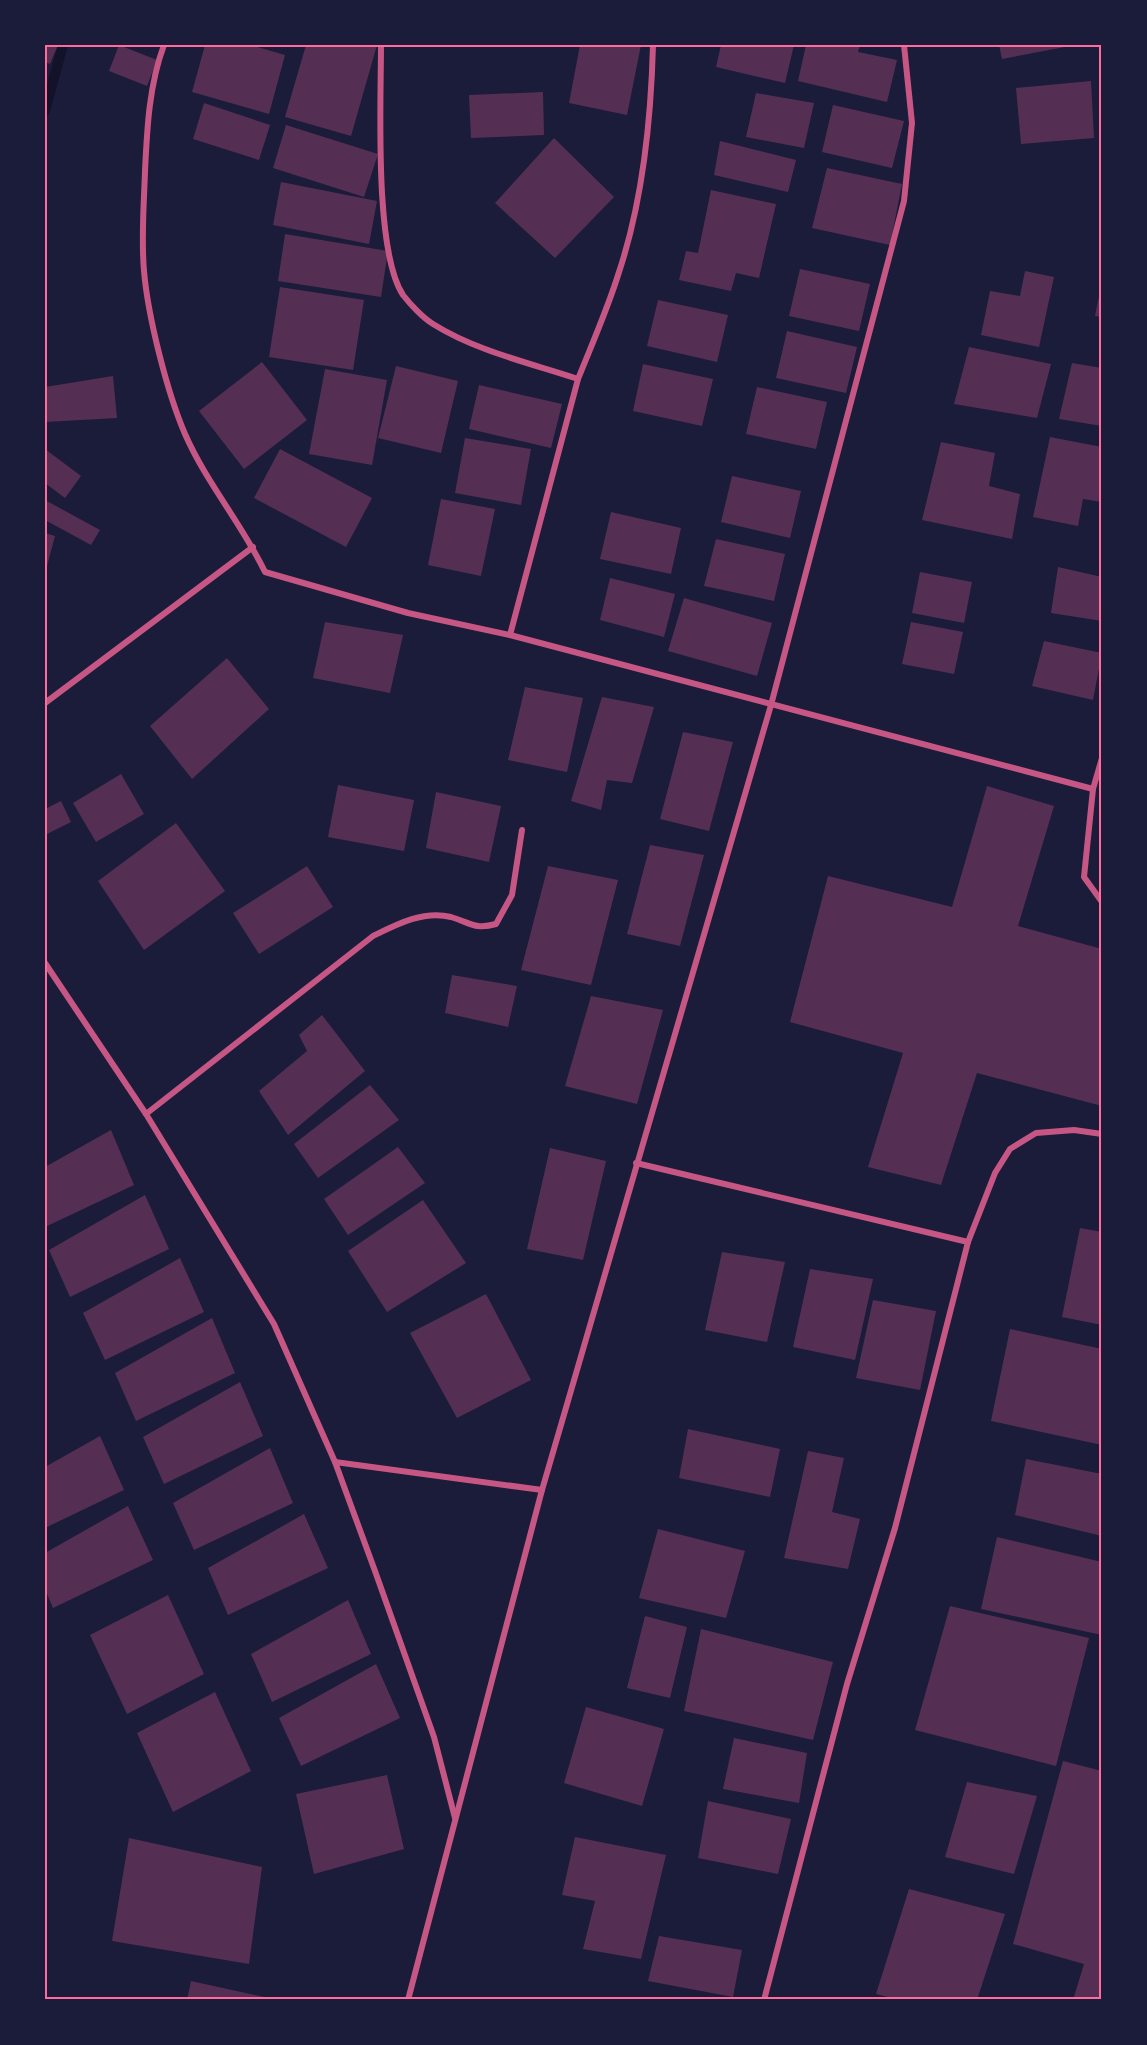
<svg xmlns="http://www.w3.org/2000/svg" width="1147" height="2045" font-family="'Nunito Sans',sans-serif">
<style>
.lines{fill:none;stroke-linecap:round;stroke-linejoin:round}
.stream{stroke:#12122b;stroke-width:10}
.building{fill:#542f53}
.minor{stroke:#c65784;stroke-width:6}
.neatline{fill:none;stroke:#ff6b9d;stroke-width:2}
</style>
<rect width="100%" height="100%" fill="#1b1b3a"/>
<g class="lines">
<!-- stream -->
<path class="stream" d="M45 111 63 45"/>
</g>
<!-- building -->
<g class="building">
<path d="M45 45H58L50 64 45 62Z"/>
<path d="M119 45 157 60 147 86 109 71Z"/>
<path d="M205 45H251L285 55 269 114 192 92Z"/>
<path d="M306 45H377L351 136 285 117Z"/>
<path d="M580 45H641L627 115 569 103Z"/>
<path d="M721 45H794L785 83 716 67Z"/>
<path d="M806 45H860L858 52 897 60 887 102 798 81Z"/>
<path d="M999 45H1070V46L1002 59Z"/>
<path d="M1091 81 1094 138 1021 144 1016 88Z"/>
<path d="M543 92 544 135 471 138 469 95Z"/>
<path d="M756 93 814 103 804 148 746 137Z"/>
<path d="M204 103 270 125 259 160 193 139Z"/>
<path d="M833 105 904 121 892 168 822 152Z"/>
<path d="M286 125 378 154 364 197 273 168Z"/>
<path d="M554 138 614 197 555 258 495 203Z"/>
<path d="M720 141 796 160 788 192 714 175Z"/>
<path d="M827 168 902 184 890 245 812 228Z"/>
<path d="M281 182 377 201 369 244 273 225Z"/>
<path d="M711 190 776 204 759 278 736 273 731 291 679 280 686 251 698 253Z"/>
<path d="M285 234 388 251 381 297 278 281Z"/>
<path d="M800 269 870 284 859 331 789 316Z"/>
<path d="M1025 271 1054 277 1039 347 981 335 990 291 1020 296Z"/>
<path d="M1101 286H1102V317L1095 316Z"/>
<path d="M280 287 364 300 353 370 269 357Z"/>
<path d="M658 300 728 315 717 362 647 346Z"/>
<path d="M787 331 857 347 846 393 776 378Z"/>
<path d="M969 347 1051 364 1037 418 954 404Z"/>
<path d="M262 362 307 420 244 469 199 411Z"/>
<path d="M1072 363 1102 368V426L1059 419Z"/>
<path d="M643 364 713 379 702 426 633 411Z"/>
<path d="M396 366 458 381 441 453 378 438Z"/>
<path d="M325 369 387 380 372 465 309 454Z"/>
<path d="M113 376 117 418 45 422V387Z"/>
<path d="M479 385 562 404 551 448 469 429Z"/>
<path d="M757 387 827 402 816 449 746 434Z"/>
<path d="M1050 437 1102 447V502L1083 499 1078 526 1033 517Z"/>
<path d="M465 438 531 449 521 505 455 493Z"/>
<path d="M941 442 995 453 989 486 1020 494 1012 539 922 520Z"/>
<path d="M45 449 81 476 65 498 45 483Z"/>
<path d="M280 449 372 498 346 547 254 498Z"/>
<path d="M732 476 801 491 790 538 721 522Z"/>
<path d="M441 499 495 509 481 576 428 565Z"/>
<path d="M45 500 100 530 91 545 45 520Z"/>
<path d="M611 512 681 528 671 574 600 559Z"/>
<path d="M45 533 55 536 46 570H45Z"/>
<path d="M716 539 785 554 774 601 704 586Z"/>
<path d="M1058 567 1102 577V621L1051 613Z"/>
<path d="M920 572 972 582 964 623 912 613Z"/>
<path d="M610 578 675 594 664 637 600 620Z"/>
<path d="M684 598 772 623 757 676 668 651Z"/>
<path d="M325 622 403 635 390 693 313 678Z"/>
<path d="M911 622 963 632 954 674 902 664Z"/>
<path d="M1044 641 1102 653 1093 700 1032 686Z"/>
<path d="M227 658 269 709 192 779 150 726Z"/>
<path d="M525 687 583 698 567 772 508 760Z"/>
<path d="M602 697 654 707 632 783 607 780 601 810 571 801Z"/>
<path d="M683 732 733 742 709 831 660 819Z"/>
<path d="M121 774 144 814 96 842 73 803Z"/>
<path d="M338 785 414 800 404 851 328 837Z"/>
<path d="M987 786 1054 806 1018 926 1102 949V1106L977 1073 941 1185 868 1167 903 1053 790 1022 828 876 952 907Z"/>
<path d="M436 792 501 806 489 862 426 848Z"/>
<path d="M61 801 71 822 45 835V809Z"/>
<path d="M176 823 225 891 144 950 98 881Z"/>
<path d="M650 845 704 855 680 946 627 934Z"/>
<path d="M307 866 333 907 259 954 233 913Z"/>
<path d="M548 866 618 880 591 985 521 970Z"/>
<path d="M452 975 517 986 508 1027 445 1013Z"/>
<path d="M591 996 663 1010 637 1104 565 1086Z"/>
<path d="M322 1015 365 1071 288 1135 259 1091 307 1051 299 1035Z"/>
<path d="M370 1085 399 1120 318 1178 294 1144Z"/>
<path d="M111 1130 134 1185 45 1227V1167Z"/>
<path d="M398 1147 425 1183 348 1235 324 1199Z"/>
<path d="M550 1148 606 1161 583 1260 527 1249Z"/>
<path d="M145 1195 169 1249 70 1297 49 1250Z"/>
<path d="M423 1200 466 1263 387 1312 348 1251Z"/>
<path d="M1080 1228 1102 1232V1325L1062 1317Z"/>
<path d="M722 1252 785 1262 767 1342 705 1330Z"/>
<path d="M180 1258 204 1312 105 1360 83 1313Z"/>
<path d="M810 1269 873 1279 855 1360 793 1347Z"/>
<path d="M486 1294 531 1380 457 1418 410 1333Z"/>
<path d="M873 1300 936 1311 920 1390 856 1378Z"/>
<path d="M212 1318 235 1373 136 1421 115 1373Z"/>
<path d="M1010 1329 1102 1349V1445L991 1421Z"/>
<path d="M240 1382 263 1436 164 1484 143 1437Z"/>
<path d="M688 1429 780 1449 770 1497 679 1478Z"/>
<path d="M100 1436 124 1490 45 1528V1467Z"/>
<path d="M270 1448 293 1503 194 1550 173 1503Z"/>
<path d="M808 1451 844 1458 832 1512 860 1519 848 1569 784 1558Z"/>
<path d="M1026 1459 1102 1474V1536L1015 1515Z"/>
<path d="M128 1506 153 1560 53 1608 45 1589V1553Z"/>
<path d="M304 1514 328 1568 228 1615 208 1568Z"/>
<path d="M658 1529 745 1551 726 1618 639 1598Z"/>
<path d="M997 1537 1102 1562V1635L981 1609Z"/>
<path d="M168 1595 204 1674 127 1714 90 1635Z"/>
<path d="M348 1600 371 1654 272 1702 251 1654Z"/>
<path d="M950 1606 1089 1638 1056 1766 915 1730Z"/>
<path d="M645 1616 687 1627 670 1698 627 1688Z"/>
<path d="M701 1629 833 1662 813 1740 684 1711Z"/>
<path d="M376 1664 400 1718 301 1766 279 1718Z"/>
<path d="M215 1692 251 1771 173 1812 137 1733Z"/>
<path d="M586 1707 664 1729 642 1806 564 1783Z"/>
<path d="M734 1738 807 1753 799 1803 723 1789Z"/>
<path d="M1063 1761 1102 1771V2000H1073L1084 1964 1013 1944Z"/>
<path d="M387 1775 404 1849 314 1874 296 1794Z"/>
<path d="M967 1782 1037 1796 1014 1874 945 1857Z"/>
<path d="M708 1801 791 1819 778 1874 698 1858Z"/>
<path d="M575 1837 666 1855 641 1959 583 1949 595 1901 562 1895Z"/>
<path d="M129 1838 262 1867 249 1964 112 1941Z"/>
<path d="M909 1889 1005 1914 977 2000H900L876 1994Z"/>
<path d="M659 1936 742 1950 733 1997 648 1981Z"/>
<path d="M191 1981 273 1999V2000H187Z"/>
</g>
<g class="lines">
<!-- minor -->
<g class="minor">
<path d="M164 45C149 85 147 129 145 171 144 204 141 238 144 271 148 317 167 392 185 434 207 484 242 524 265 572L408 613 510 635 1093 789"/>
<path d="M381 45C381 101 374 251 403 295 410 304 423 318 433 324 476 351 530 363 578 379L510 635"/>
<path d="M578 379C592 344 608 308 619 272 643 200 651 121 653 45"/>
<path d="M45 703 253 547"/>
<path d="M1102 758 1093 789 1084 877 1102 902"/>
<path d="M45 963 146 1114 274 1324 335 1462 375 1571 434 1737 455 1818"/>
<path d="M146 1114 373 936C397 924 424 910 451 917 471 923 475 930 496 924L512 895 522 830"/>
<path d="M636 1163 968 1242"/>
<path d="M335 1462 542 1490"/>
<path d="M408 2000 542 1490 771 705 904 201 912 123 904 45"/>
<path d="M764 2000 847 1684 895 1528 968 1242 995 1173 1010 1149 1036 1133 1074 1130 1102 1134"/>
</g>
</g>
<!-- border -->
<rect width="1147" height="2045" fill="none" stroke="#1b1b3a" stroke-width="93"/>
<rect x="46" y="46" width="1054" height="1952" class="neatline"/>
</svg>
